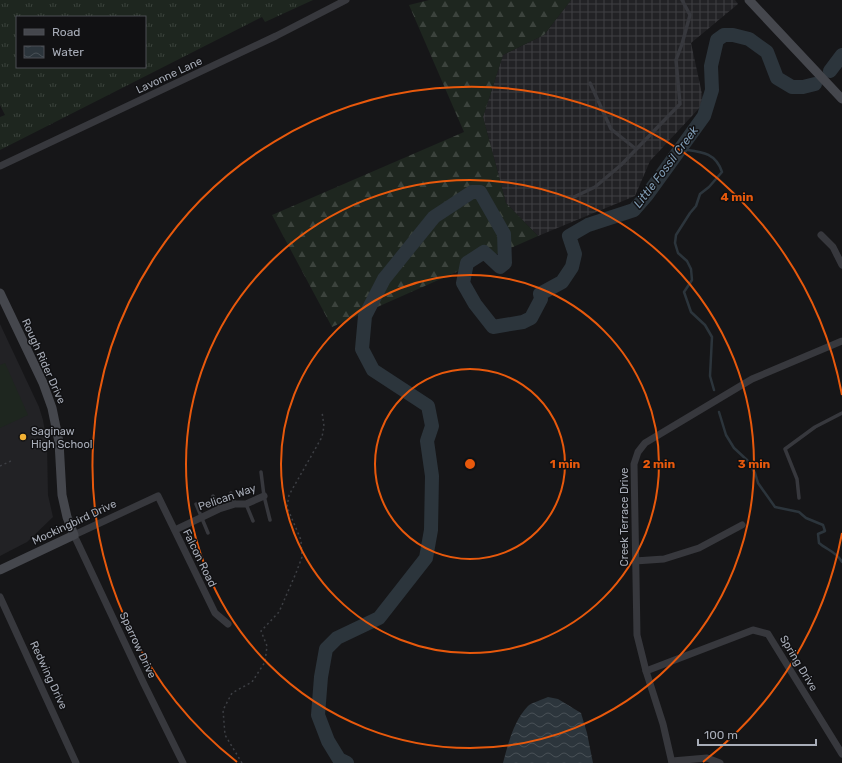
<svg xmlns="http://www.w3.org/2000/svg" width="842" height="763" font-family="Rubik,sans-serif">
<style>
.built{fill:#222225}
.industrial{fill:url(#industrial-grid)}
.grass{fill:url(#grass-tufts);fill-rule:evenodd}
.forest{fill:url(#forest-firs)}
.garden{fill:#1e261f}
.water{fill:url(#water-waves)}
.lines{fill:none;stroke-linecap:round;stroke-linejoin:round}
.stream{stroke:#2c353c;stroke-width:2.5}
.river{stroke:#2c353c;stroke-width:14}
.path{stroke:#3d3f44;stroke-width:1.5;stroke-dasharray:2 3;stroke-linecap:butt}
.lane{stroke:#37383d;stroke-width:3.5}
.street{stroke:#37383d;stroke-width:7}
.secondary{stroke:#45474d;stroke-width:9}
.ring{fill:none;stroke:#e8590c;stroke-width:2}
.poi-dot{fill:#f2b134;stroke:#111113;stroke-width:1.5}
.labels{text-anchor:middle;stroke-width:3;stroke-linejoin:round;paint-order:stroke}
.street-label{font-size:11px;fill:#a8adb8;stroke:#111113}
.poi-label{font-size:11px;fill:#a8adb8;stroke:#111113;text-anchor:start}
.water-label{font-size:12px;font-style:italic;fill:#7f9bb3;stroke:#111113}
.centre{fill:#e8590c;stroke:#111113;stroke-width:2}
.ring-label{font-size:12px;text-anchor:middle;font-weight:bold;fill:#e8590c;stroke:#111113;stroke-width:3;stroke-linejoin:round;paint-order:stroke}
</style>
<defs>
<pattern id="industrial-grid" width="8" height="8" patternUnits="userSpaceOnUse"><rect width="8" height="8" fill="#222225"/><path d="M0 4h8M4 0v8" fill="none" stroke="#3f3f43"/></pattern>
<pattern id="grass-tufts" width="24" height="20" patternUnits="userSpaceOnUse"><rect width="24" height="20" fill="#1e261f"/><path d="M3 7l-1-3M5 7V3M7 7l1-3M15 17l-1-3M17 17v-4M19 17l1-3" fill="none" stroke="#3c433d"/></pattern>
<pattern id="forest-firs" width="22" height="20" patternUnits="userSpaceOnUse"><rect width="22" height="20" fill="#1e261f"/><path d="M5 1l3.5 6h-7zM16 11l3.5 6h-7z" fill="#3c433d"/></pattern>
<pattern id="water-waves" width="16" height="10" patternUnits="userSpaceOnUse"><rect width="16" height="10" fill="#2c353c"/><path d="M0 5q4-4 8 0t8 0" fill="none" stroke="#485056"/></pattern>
</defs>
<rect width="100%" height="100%" fill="#161618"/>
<!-- built -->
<path class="built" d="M0 324 39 407 43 420 47 443 48 495 53 517 27 542 0 556Z"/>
<!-- industrial -->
<path class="industrial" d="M571 0H735L738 4 691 43 704 103 650 161 635 196 538 236 506 203 483 117 503 55 544 35Z"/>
<!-- grass -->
<path class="grass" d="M0 0H313L265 22 262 17 0 150V117L5 115 0 105ZM17 17H145V67H17Z"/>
<!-- forest -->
<path class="forest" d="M429 0H571L544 35 503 55 483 117 506 203 538 236 332 327 272 215 464 132 409 5Z"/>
<!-- garden -->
<path class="garden" d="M5 363 28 415 0 428V365Z"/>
<!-- water -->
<path class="water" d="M548 697 558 699 581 713 587 733 593 763H503C508 744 514 720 528 706 533 702 542 700 548 697Z"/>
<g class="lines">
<!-- stream -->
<g class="stream">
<path d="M680 149C699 152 715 151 722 172L709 187 700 194 696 206 690 213 676 235 675 243 678 253 687 261 691 269 692 280 684 292 691 312 705 325 712 337 710 376 714 390"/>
<path d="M719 412 726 435 734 448 747 460 755 473 758 483 775 507 799 512 806 518 823 525 825 531 818 534 819 543C827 550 837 552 842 562"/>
</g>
<!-- river -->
<g class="river">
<path d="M830 71 842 55"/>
<path d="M347 763 339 759 328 741 318 715 321 677 326 649 337 638 379 618 426 558 431 530 432 476 427 441 432 426 428 406 373 370 362 349 365 316 384 279 434 217 472 192H480L504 234 505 263 500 267 484 252 467 263 463 283 475 304 493 327 523 322 531 318 541 299 540 294 562 282 572 267 575 254 569 236 588 225 634 210 647 195 704 116 712 90 711 66 717 40 724 35H733L749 39 767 52 777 78 792 87H803L815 84"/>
</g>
<!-- path -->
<g class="path">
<path d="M0 466 13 460"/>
<path d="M242 763 225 735 223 710 232 693 252 682 265 662 267 646 261 631 279 612 296 573 302 557 301 540 287 507 289 495 322 437 324 426 322 412"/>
</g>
<!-- lane -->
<g class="lane">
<path d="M590 83 611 129 636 149"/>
<path d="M574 197 595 187 621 165 680 104 676 60 682 44 690 15 682 0"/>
<path d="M261 472 264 496 270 520"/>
<path d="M231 493 235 504"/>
<path d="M213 496 219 509"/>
<path d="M799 498 797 479 785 449 815 427 842 413"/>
<path d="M196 504 208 533"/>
<path d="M246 504 253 521"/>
</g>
<!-- street -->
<g class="street">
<path d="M0 166 276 36 346 0"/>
<path d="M821 235 833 247 842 265"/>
<path d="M175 530 219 509 235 504H246L264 496"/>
<path d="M635 561 664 559 699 548 742 525"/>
<path d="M0 597 76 763"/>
<path d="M646 671 753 630 768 634 842 754"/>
<path d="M672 761 707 758 720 763"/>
<path d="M183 763 144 684 74 535 158 496 215 613 228 624"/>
<path d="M672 763 663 724 646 671 637 635 634 464 638 452 645 443 752 379 842 341"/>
</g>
<!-- secondary -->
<g class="secondary">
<path d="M749 0 842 99"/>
<path d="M0 293 43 383 52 408 59 442 62 495 67 517 74 535 0 570"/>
</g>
</g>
<!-- distance rings -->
<g class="ring">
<circle cx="470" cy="464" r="95"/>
<circle cx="470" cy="464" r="189"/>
<circle cx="470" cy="464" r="284"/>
<path d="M842 533A378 378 0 0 1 703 762M237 762A378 378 0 1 1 842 395"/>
</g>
<!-- markers -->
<circle class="poi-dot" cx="23" cy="437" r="4"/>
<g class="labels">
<!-- street labels -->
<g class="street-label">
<text transform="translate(169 75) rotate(-25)" y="4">Lavonne Lane</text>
<text transform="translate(44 361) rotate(66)" y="4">Rough Rider Drive</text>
<text transform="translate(227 497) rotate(-19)" y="4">Pelican Way</text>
<text transform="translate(624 517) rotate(-90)" y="4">Creek Terrace Drive</text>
<text transform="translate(74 522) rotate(-25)" y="4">Mockingbird Drive</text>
<text transform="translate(200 558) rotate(64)" y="4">Falcon Road</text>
<text transform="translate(138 645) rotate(65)" y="4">Sparrow Drive</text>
<text transform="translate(799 663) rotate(59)" y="4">Spring Drive</text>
<text transform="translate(49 675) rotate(65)" y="4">Redwing Drive</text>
</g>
<!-- poi labels -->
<g class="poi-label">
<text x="31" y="435">Saginaw<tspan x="31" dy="13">High School</tspan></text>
</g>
<!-- water labels -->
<g class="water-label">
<text transform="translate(666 167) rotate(-53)" y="4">Little Fossil Creek</text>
</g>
</g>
<circle cx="470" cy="464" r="6" class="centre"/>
<g class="ring-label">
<text x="737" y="201">4 min</text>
<text x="565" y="468">1 min</text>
<text x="659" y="468">2 min</text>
<text x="754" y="468">3 min</text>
</g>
<!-- legend -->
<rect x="16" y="16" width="130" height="52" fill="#111113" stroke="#4d4f55"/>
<rect x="24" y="29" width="20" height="6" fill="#45474d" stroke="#4d4f55"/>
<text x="52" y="36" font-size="12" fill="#a8adb8">Road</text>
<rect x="24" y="46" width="20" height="12" fill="url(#water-waves)" stroke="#4d4f55"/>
<text x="52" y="56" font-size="12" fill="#a8adb8">Water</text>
<!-- scale -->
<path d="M698 739v6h118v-6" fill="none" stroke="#a8adb8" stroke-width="2"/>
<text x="704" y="739" font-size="12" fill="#a8adb8" stroke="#111113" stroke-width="3" paint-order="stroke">100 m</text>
</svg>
